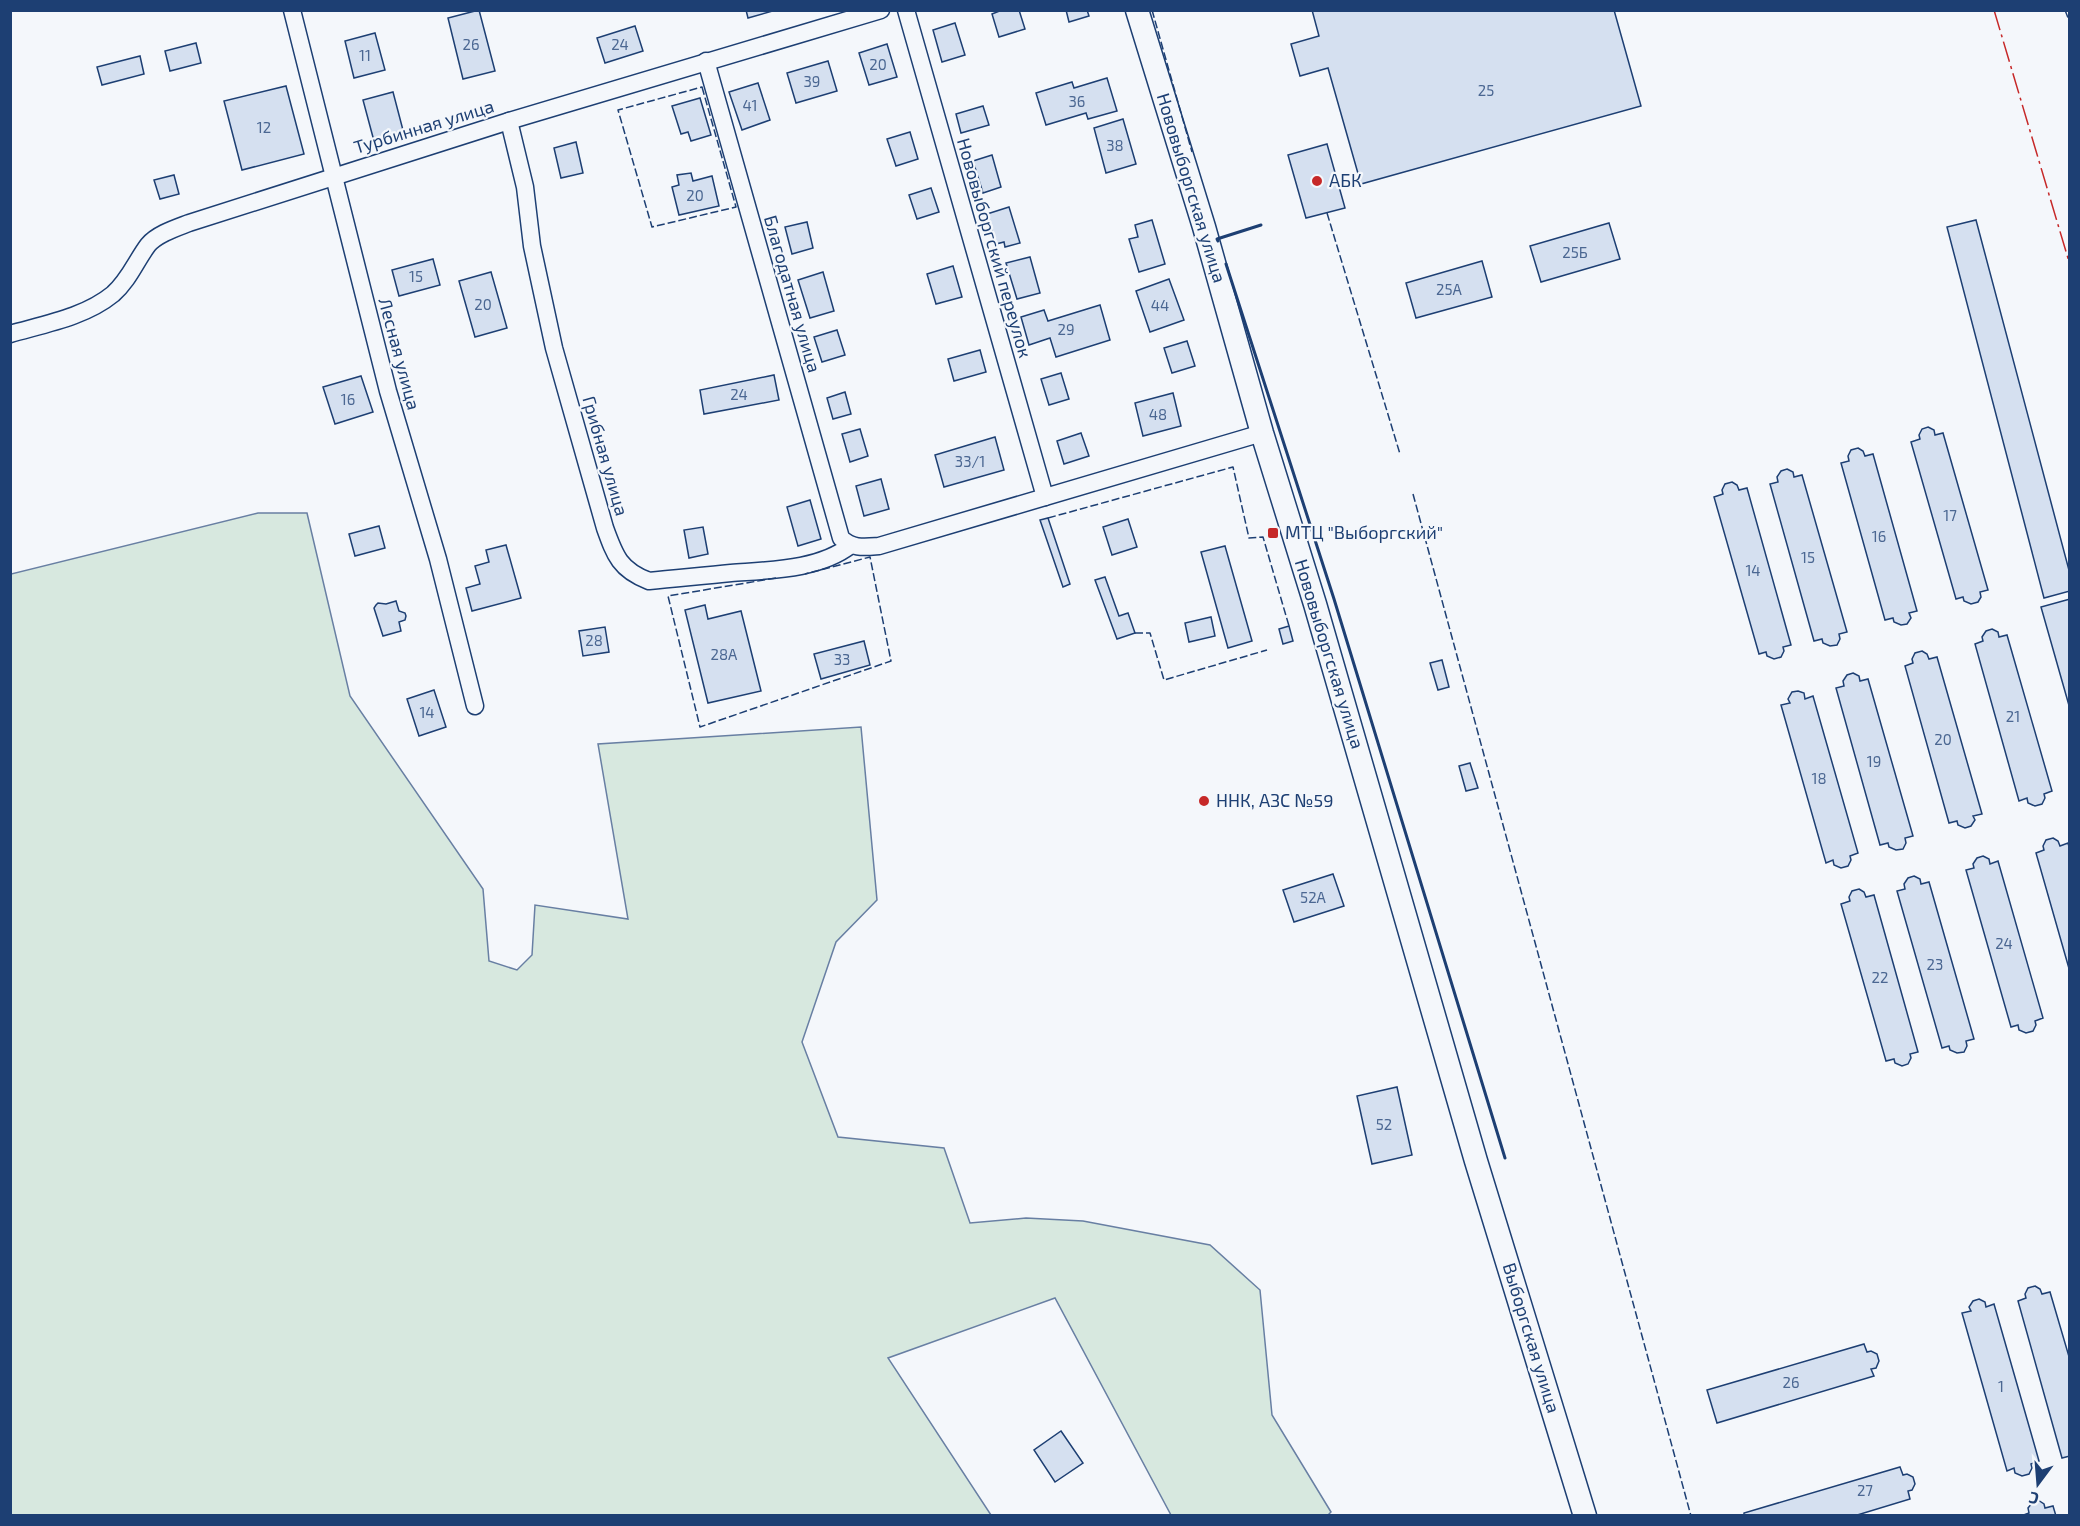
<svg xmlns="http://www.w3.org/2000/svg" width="2080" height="1526" font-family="'Exo 2',sans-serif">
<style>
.green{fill:#d7e8df;stroke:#687fa3;stroke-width:1.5}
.building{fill:#d5e0f0;stroke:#1d3f73;stroke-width:1.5}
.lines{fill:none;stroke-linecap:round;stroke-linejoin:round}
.street-casing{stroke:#1d3f73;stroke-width:19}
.secondary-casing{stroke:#1d3f73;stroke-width:25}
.street{stroke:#f4f7fb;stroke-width:16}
.secondary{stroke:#f4f7fb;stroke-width:22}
.fence{stroke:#1d3f73;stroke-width:1.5;stroke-dasharray:8 3;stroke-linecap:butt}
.wall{stroke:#1d3f73;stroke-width:3}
.power{stroke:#c62828;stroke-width:1.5;stroke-dasharray:21 4.5 3 4.5;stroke-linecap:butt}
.poi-dot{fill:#c62828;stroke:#f4f7fb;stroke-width:2}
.labels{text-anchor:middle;stroke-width:4.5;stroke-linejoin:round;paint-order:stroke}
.number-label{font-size:15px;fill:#4b6792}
.street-label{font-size:18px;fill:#1d3f73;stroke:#f4f7fb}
.poi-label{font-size:18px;fill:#1d3f73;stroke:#f4f7fb;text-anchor:start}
</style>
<rect width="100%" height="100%" fill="#f4f7fb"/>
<!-- green -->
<path class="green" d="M258 513H307L350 696 483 889 489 961 517 970 532 955 535 905 628 919 598 744 861 727 877 900 836 942 802 1042 838 1137 944 1148 970 1223 1026 1218 1083 1221 1210 1245 1260 1290 1272 1415 1331 1512 1328 1515H1171L1055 1298 888 1358 991 1515H11V574Z"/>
<!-- building -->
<g class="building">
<path d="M479 10 495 71 463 79 448 18Z"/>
<path d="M746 10H776L748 18Z"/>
<path d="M1002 10H1019L1025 29 999 37 992 14Z"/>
<path d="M1066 10H1087L1089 16 1069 22Z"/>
<path d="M1312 10H1614L1641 106 1361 184 1328 68 1300 76 1291 44 1319 36Z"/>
<path d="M955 23 965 55 942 62 933 30Z"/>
<path d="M635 26 643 51 605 63 597 38Z"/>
<path d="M375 33 385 70 354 78 345 41Z"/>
<path d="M196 43 201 63 170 71 165 51Z"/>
<path d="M887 44 897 77 869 85 859 53Z"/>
<path d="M140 56 144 74 102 85 97 67Z"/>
<path d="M828 61 837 91 796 103 787 73Z"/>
<path d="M1107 78 1117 111 1088 119 1086 113 1046 125 1036 93 1072 82 1074 88Z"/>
<path d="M758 83 770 120 742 130 729 92Z"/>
<path d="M286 86 304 154 242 170 224 101Z"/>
<path d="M393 92 404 134 374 141 363 100Z"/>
<path d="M700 98 711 135 691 141 688 132 681 134 672 106Z"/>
<path d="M983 106 989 125 961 133 956 114Z"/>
<path d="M1123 119 1136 164 1106 173 1094 128Z"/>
<path d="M910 132 918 159 896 166 887 139Z"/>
<path d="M576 142 583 173 561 178 554 148Z"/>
<path d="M1327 144 1345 208 1306 218 1288 155Z"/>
<path d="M992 155 1001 187 983 193 973 161Z"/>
<path d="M691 173 693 181 712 176 719 206 679 215 672 187 679 185 677 175Z"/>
<path d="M174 175 179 194 160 199 154 180Z"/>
<path d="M931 188 939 212 917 219 909 195Z"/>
<path d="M1009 207 1020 243 1005 247 1004 242 996 244 987 214Z"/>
<path d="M1152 220 1165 264 1139 272 1129 239 1138 237 1135 225Z"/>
<path d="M1976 220 2070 574V591L2044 598 1947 227Z"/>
<path d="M807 222 813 248 792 254 785 227Z"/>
<path d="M1609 223 1620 259 1541 282 1530 246Z"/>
<path d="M1030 257 1040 293 1017 299 1006 263Z"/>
<path d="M433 259 440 285 399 296 392 270Z"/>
<path d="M1482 261 1492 297 1416 318 1406 283Z"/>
<path d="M953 266 962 297 936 304 927 274Z"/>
<path d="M491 272 507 328 475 337 459 281Z"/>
<path d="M823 272 834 311 810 318 798 280Z"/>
<path d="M1169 279 1184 320 1150 332 1136 291Z"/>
<path d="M1100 305 1110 340 1056 357 1050 338 1029 345 1021 317 1044 310 1048 321Z"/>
<path d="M837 330 845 355 822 362 814 337Z"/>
<path d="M1187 341 1195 366 1172 373 1164 348Z"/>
<path d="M980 350 986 372 954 381 948 359Z"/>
<path d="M1061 373 1069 399 1049 405 1041 379Z"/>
<path d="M774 375 779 400 704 414 700 390Z"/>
<path d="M361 376 373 412 335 424 323 387Z"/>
<path d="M845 392 851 414 833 419 827 398Z"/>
<path d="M1173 393 1181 426 1143 436 1135 403Z"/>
<path d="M1928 427 1934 430 1935 435 1943 433 1988 590 1980 592 1981 597 1978 602 1971 604 1964 601 1963 597 1956 599 1911 442 1920 439 1919 435 1922 429Z"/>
<path d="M860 429 868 456 850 462 842 434Z"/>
<path d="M1081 433 1089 456 1064 464 1057 441Z"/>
<path d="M995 437 1004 470 944 487 935 455Z"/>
<path d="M1858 448 1863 451 1865 456 1873 454 1917 611 1909 613 1911 618 1907 624 1901 625 1894 622 1893 618 1885 620 1841 463 1849 461 1848 456 1851 450Z"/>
<path d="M1787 469 1793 472 1794 477 1802 475 1847 632 1839 634 1840 639 1837 645 1830 646 1823 643 1822 639 1814 641 1770 484 1778 482 1777 477 1781 471Z"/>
<path d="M881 479 889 509 864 516 856 486Z"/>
<path d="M1732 482 1737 485 1739 490 1747 488 1791 645 1783 647 1784 651 1781 657 1774 659 1767 656 1766 652 1759 654 1714 497 1723 494 1722 490 1725 484Z"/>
<path d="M810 500 821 539 798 546 787 507Z"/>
<path d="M1048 518 1070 584 1063 587 1040 520Z"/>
<path d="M1128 519 1137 547 1112 555 1103 527Z"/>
<path d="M379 526 385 548 355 556 349 534Z"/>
<path d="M703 527 708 554 689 558 684 530Z"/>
<path d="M506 545 521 598 472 611 466 588 480 584 475 566 489 562 486 550Z"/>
<path d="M1225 546 1252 641 1228 648 1201 552Z"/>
<path d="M1105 577 1119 616 1128 613 1135 633 1117 639 1095 580Z"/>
<path d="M2070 599V709L2041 607Z"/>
<path d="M396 601 399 611 405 613 406 616 405 620 399 622 401 631 383 636 374 608 376 605 378 603 386 604Z"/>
<path d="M705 605 708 619 741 611 761 691 708 703 685 610Z"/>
<path d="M1211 617 1215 636 1189 642 1185 623Z"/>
<path d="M1289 626 1293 641 1283 644 1279 629Z"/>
<path d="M605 627 609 652 583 656 579 631Z"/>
<path d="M1992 629 1998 632 1999 637 2007 635 2052 791 2044 794 2045 798 2042 804 2035 806 2028 803 2027 798 2019 801 1975 644 1983 641 1982 637 1986 631Z"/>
<path d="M864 641 870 665 821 679 814 654Z"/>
<path d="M1922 651 1927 654 1929 659 1937 657 1982 814 1973 816 1975 820 1971 826 1965 828 1958 825 1957 821 1949 823 1905 666 1913 663 1912 659 1915 653Z"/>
<path d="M1442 660 1449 687 1438 690 1430 663Z"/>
<path d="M1853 673 1859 676 1860 681 1868 679 1913 836 1905 838 1906 843 1903 849 1896 850 1889 847 1888 843 1880 845 1836 688 1844 686 1843 681 1847 675Z"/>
<path d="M434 690 446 727 419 736 407 699Z"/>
<path d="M1798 691 1804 693 1805 699 1813 696 1858 853 1850 856 1851 860 1848 866 1841 868 1834 865 1833 860 1826 863 1781 705 1790 703 1788 699 1792 692Z"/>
<path d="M1470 763 1478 788 1466 791 1459 766Z"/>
<path d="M2053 838 2058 841 2060 846 2068 843 2070 850V972L2036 853 2044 850 2043 846 2046 840Z"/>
<path d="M1983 856 1989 859 1990 864 1998 861 2043 1018 2035 1021 2036 1025 2033 1031 2026 1033 2019 1030 2018 1025 2011 1027 1966 870 1974 868 1973 864 1977 858Z"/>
<path d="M1333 874 1344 906 1294 922 1283 890Z"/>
<path d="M1914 876 1920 879 1921 884 1929 882 1974 1039 1966 1041 1967 1046 1964 1052 1957 1053 1950 1050 1949 1046 1942 1048 1897 891 1905 889 1904 884 1908 878Z"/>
<path d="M1859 889 1864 892 1866 897 1874 895 1918 1052 1910 1054 1911 1058 1908 1064 1902 1066 1895 1063 1894 1059 1886 1061 1841 904 1850 901 1849 897 1852 891Z"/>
<path d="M1397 1087 1412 1155 1372 1164 1357 1096Z"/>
<path d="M2035 1286 2040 1289 2042 1294 2050 1292 2070 1360V1456L2062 1458 2018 1301 2026 1298 2025 1294 2028 1288Z"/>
<path d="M1979 1299 1985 1302 1986 1307 1994 1304 2039 1461 2031 1464 2032 1468 2029 1474 2022 1476 2015 1473 2014 1468 2007 1471 1962 1313 1971 1311 1969 1307 1973 1301Z"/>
<path d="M1864 1344 1867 1352 1871 1351 1877 1354 1879 1361 1876 1368 1871 1369 1874 1376 1717 1423 1707 1390Z"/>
<path d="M1061 1431 1083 1463 1055 1482 1034 1450Z"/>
<path d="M1900 1467 1903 1475 1907 1474 1913 1477 1915 1484 1912 1490 1908 1491 1910 1499 1854 1516H1744V1513Z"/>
<path d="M2038 1500 2044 1504 2045 1508 2053 1506 2056 1516H2021L2029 1513 2028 1508 2032 1503Z"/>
</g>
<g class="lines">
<!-- street casing -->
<g class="street-casing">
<g id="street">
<path d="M292 10 388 391 438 559 475 706"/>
<path d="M906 10 1045 497"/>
<path d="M706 61 841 538C852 549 865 547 879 546L1262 433"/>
<path d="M509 121 525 187 532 246 554 348 605 528C615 556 620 570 649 581 676 578 704 576 731 573 770 570 819 570 851 545"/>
<path d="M10 334C45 324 85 317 113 294 129 280 136 261 148 245 157 234 176 228 189 223L509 121 881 10"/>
</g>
</g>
<!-- secondary casing -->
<g class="secondary-casing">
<path id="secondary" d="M1137 10 1204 227 1262 433 1315 604 1476 1161 1585 1516"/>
</g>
<!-- street -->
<use href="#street" class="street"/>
<!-- secondary -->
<use href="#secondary" class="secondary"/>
<!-- fence -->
<g class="fence">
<path d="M1152 10 1192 152"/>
<path d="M2065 10 2070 23"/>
<path d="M702 87 736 207 652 227 618 110Z"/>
<path d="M1327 213 1400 454"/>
<path d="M1413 494 1691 1516"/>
<path d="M1048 518 1233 467 1249 538 1263 537 1289 626"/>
<path d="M776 578 668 596 700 727 891 661 870 557 805 574"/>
<path d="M1135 633H1150L1164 680 1267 650"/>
</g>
<!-- wall -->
<g class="wall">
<path d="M1218 241 1217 239 1261 225"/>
<path d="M1226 264 1334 599 1505 1158"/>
</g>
<!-- power -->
<path class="power" d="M1994 10 2070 265"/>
</g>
<!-- markers -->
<g class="poi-dot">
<circle cx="1317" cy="181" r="6"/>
<rect x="1267" y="527" width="12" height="12" rx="3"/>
<circle cx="1204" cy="801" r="6"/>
</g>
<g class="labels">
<!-- number labels -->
<g class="number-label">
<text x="471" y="50">26</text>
<text x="620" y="50">24</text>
<text x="365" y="61">11</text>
<text x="878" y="70">20</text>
<text x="812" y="87">39</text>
<text x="1486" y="96">25</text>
<text x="1077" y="107">36</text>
<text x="750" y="111">41</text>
<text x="264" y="133">12</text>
<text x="1115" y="151">38</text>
<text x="695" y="201">20</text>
<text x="1575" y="258">25Б</text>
<text x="416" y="282">15</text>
<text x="1449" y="295">25А</text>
<text x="483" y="310">20</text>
<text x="1160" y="311">44</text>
<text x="1066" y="335">29</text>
<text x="739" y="400">24</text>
<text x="348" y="405">16</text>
<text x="1158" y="420">48</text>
<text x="970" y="467">33/1</text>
<text x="1950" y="521">17</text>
<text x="1879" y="542">16</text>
<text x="1808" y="563">15</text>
<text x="1753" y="576">14</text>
<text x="594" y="646">28</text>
<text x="724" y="660">28А</text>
<text x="842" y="665">33</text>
<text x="427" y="718">14</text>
<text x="2013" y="722">21</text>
<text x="1943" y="745">20</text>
<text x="1874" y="767">19</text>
<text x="1819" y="784">18</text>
<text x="1313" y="903">52А</text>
<text x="2004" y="949">24</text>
<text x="1935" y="970">23</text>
<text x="1880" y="983">22</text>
<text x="1384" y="1130">52</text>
<text x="1791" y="1388">26</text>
<text x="2001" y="1392">1</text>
<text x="1865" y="1496">27</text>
</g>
<!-- street labels -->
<g class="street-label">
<text transform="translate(424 127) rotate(-17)" y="6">Турбинная улица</text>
<text transform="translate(1191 188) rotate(73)" y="6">Нововыборгская улица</text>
<text transform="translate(994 248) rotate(74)" y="6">Нововыборгский переулок</text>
<text transform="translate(792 294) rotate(74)" y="6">Благодатная улица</text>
<text transform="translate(399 354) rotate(75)" y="6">Лесная улица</text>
<text transform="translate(605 456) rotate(74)" y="6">Грибная улица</text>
<text transform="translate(1329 654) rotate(73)" y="6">Нововыборгская улица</text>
<text transform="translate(1531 1338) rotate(73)" y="6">Выборгская улица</text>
</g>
<!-- poi labels -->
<g class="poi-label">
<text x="1329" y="187">АБК</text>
<text x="1285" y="539">МТЦ "Выборгский"</text>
<text x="1216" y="807">ННК, АЗС №59</text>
</g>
</g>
<!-- border -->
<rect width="2080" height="1526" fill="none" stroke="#1d3f73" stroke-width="24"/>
<!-- north arrow -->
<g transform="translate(2038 1484) rotate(196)" stroke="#f4f7fb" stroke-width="4.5" paint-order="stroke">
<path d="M0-4.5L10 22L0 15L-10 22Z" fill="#1d3f73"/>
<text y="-9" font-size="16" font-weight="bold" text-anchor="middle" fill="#1d3f73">С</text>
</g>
</svg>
